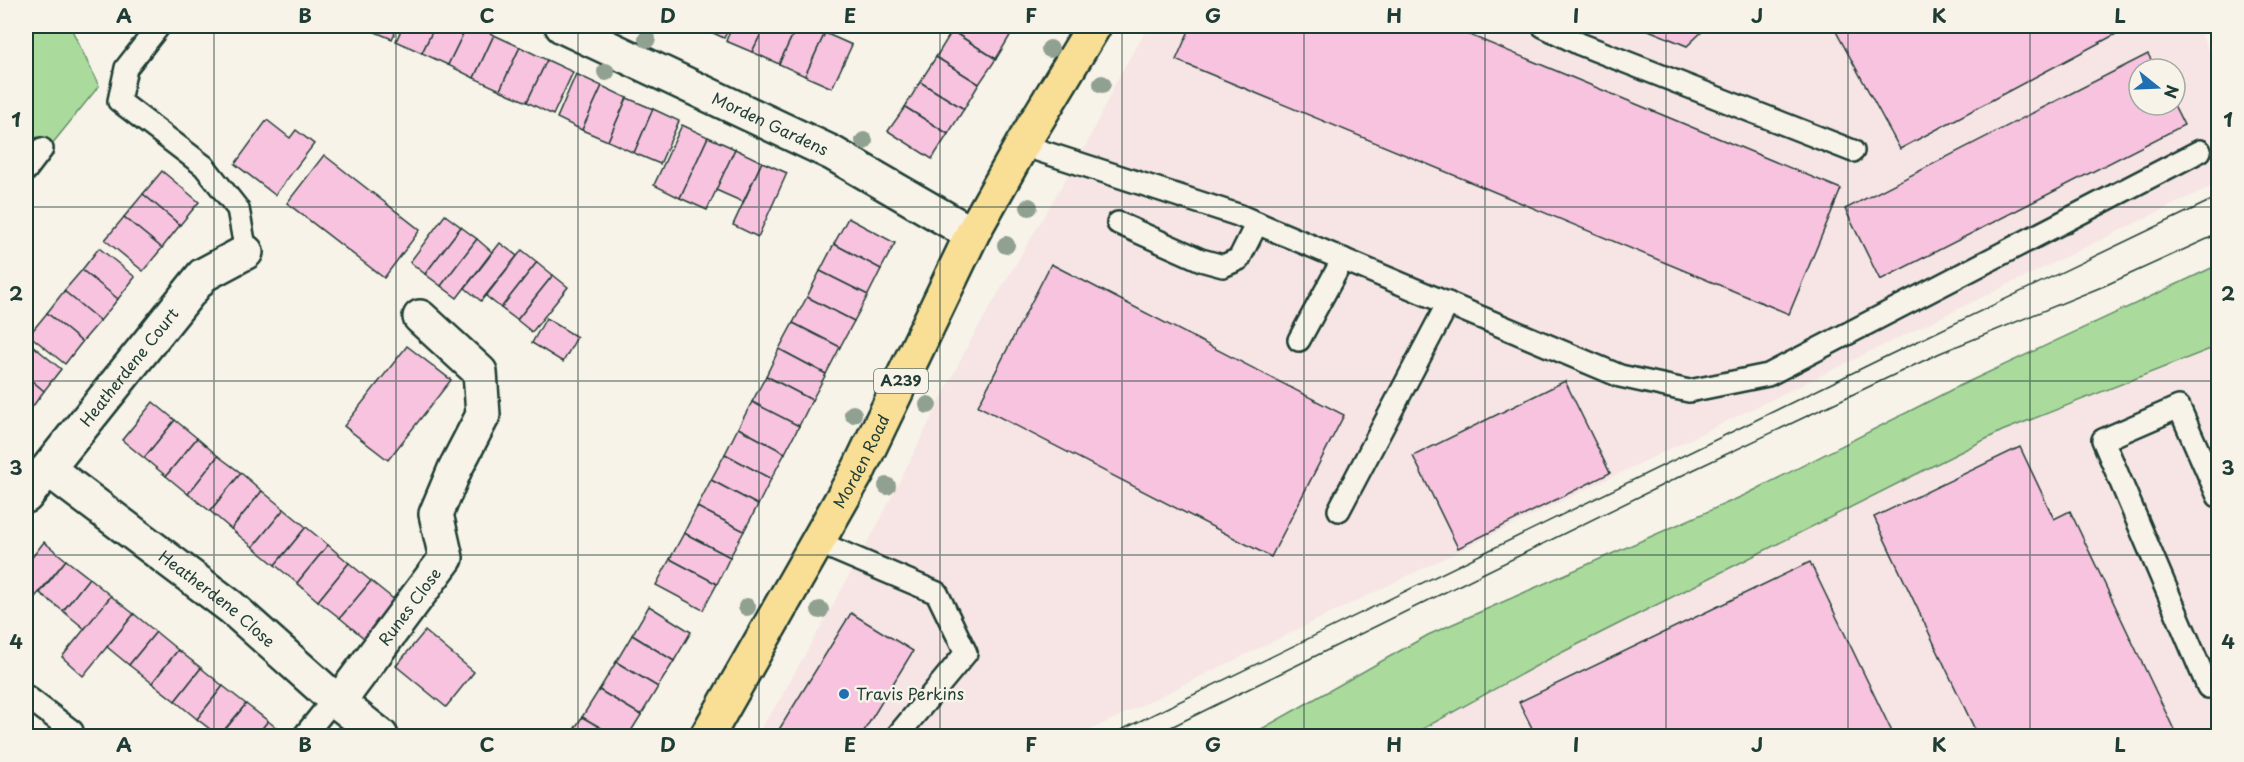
<svg xmlns="http://www.w3.org/2000/svg" width="2244" height="762" font-family="'Playpen Sans',sans-serif">
<style>
.built{fill:#f7e5e5;fill-rule:evenodd}
.green{fill:#aadb9c;stroke:#648c68;stroke-width:1.5}
.building{fill:#f8c3df;stroke:#1f3d34;stroke-width:1.5}
.lines{fill:none;stroke-linecap:round;stroke-linejoin:round}
.service-casing{stroke:#1f3d34;stroke-width:26}
.minor-casing{stroke:#1f3d34;stroke-width:38}
.primary-casing{stroke:#1f3d34;stroke-width:38}
.service{stroke:#f7f3e8;stroke-width:21}
.minor{stroke:#f7f3e8;stroke-width:33}
.primary{stroke:#f9df96;stroke-width:33}
.tram{stroke:#1f3d34;stroke-width:1.5}
.tree{fill:#90a091}
.grid{fill:none;stroke:#1f3d34;stroke-width:1.5;stroke-opacity:0.55}
.poi-dot{fill:#1f6fb2;stroke:#f7f3e8;stroke-width:2}
.labels{text-anchor:middle;stroke-width:5;stroke-linejoin:round;paint-order:stroke}
.shield{fill:#f7f3e8;stroke:#60746a;stroke-width:1.5}
.shield-label{font-size:15px;font-weight:bold;fill:#1f3d34}
.street-label{font-size:16px;fill:#1f3d34;stroke:#f7f3e8}
.poi-label{font-size:16px;fill:#1f3d34;stroke:#f7f3e8;text-anchor:start}
.neatline{fill:none;stroke:#1f3d34;stroke-width:2}
.grid-label{font-size:20px;text-anchor:middle;font-weight:bold;fill:#1f3d34}
</style>
<rect width="100%" height="100%" fill="#f7f3e8"/>
<filter id="ink" filterUnits="userSpaceOnUse"><feTurbulence type="fractalNoise" baseFrequency=".0167" numOctaves="2"/><feDisplacementMap in="SourceGraphic" scale="12" xChannelSelector="R" yChannelSelector="G"/><feConvolveMatrix kernelMatrix="1 2 1 2 8 2 1 2 1" color-interpolation-filters="sRGB"/></filter>
<g filter="url(#ink)">
<!-- built -->
<g class="built">
<path d="M1149 26H2197L2218 69V183L1078 736H756L780 699 877 526 969 343 1087 143 1120 74ZM2139 69H2175V105H2139Z"/>
<path d="M2218 346V736H1410L1547 660 2002 431Z"/>
</g>
<!-- green -->
<g class="green">
<path d="M26 26H70L99 86 48 149 26 130Z"/>
<path d="M2218 265V346L2002 431 1547 660 1410 736H1249L1428 635 1745 495 1955 388Z"/>
</g>
<!-- building -->
<g class="building">
<path d="M367 26H398L392 39 366 28Z"/>
<path d="M403 26H435L422 53 396 41Z"/>
<path d="M435 26H467L448 65 422 53Z"/>
<path d="M467 26H474L494 35 474 78 448 65Z"/>
<path d="M698 26H730L724 38Z"/>
<path d="M732 26H765L752 52 726 41Z"/>
<path d="M765 26H797L779 64 752 52Z"/>
<path d="M797 26H808L825 33 805 76 779 64Z"/>
<path d="M956 26H998L1011 34 996 59 952 31Z"/>
<path d="M998 26H1017L1011 34Z"/>
<path d="M1191 26H1448L1841 189 1789 314 1176 60Z"/>
<path d="M1639 26H1708L1687 46Z"/>
<path d="M1833 26H2131L1900 149Z"/>
<path d="M952 31 996 59 979 84 936 57Z"/>
<path d="M825 33 852 45 832 88 805 76Z"/>
<path d="M494 35 520 47 500 90 474 78Z"/>
<path d="M520 47 547 60 527 102 500 90Z"/>
<path d="M2148 54 2156 69H2139V105H2174L2184 125 1880 280 1845 209Z"/>
<path d="M936 57 979 84 964 109 920 82Z"/>
<path d="M547 60 573 72 553 115 527 102Z"/>
<path d="M576 74 602 86 582 130 557 118Z"/>
<path d="M920 82 964 109 948 134 905 107Z"/>
<path d="M602 86 627 98 608 141 582 130Z"/>
<path d="M627 98 653 109 634 153 608 141Z"/>
<path d="M905 107 948 134 932 159 888 131Z"/>
<path d="M653 109 679 121 660 164 634 153Z"/>
<path d="M267 120 290 138 296 130 314 144 275 195 235 164Z"/>
<path d="M682 125 708 137 680 198 654 185Z"/>
<path d="M708 137 735 149 707 210 680 198Z"/>
<path d="M735 149 762 162 743 202 716 190Z"/>
<path d="M324 155 420 230 384 278 287 203Z"/>
<path d="M762 162 787 173 758 237 733 225Z"/>
<path d="M162 171 199 202 180 225 143 194Z"/>
<path d="M143 194 180 225 162 248 124 217Z"/>
<path d="M445 215 461 227 425 274 410 262Z"/>
<path d="M124 217 162 248 143 271 105 240Z"/>
<path d="M848 218 895 243 881 269 834 244Z"/>
<path d="M461 227 477 239 441 286 425 274Z"/>
<path d="M477 239 492 252 457 298 441 286Z"/>
<path d="M500 243 517 256 481 301 465 288Z"/>
<path d="M834 244 881 269 868 295 820 271Z"/>
<path d="M99 248 135 277 118 299 82 270Z"/>
<path d="M522 250 537 262 501 308 486 296Z"/>
<path d="M537 262 553 275 517 320 501 308Z"/>
<path d="M1051 264 1344 415 1271 557 978 406Z"/>
<path d="M82 270 118 299 100 321 64 291Z"/>
<path d="M820 271 868 295 854 321 807 297Z"/>
<path d="M553 275 568 287 532 332 517 320Z"/>
<path d="M64 291 100 321 82 342 47 313Z"/>
<path d="M807 297 854 321 840 347 793 323Z"/>
<path d="M47 313 82 342 65 364 29 335Z"/>
<path d="M546 318 577 337 563 362 532 343Z"/>
<path d="M793 323 840 347 826 374 779 349Z"/>
<path d="M26 340 61 369 44 391 26 376Z"/>
<path d="M407 346 451 380 388 460 344 426Z"/>
<path d="M779 349 826 374 812 400 766 376Z"/>
<path d="M26 376 44 391 27 414 26 412Z"/>
<path d="M766 376 812 400 799 426 752 402Z"/>
<path d="M1565 381 1610 473 1458 548 1413 456Z"/>
<path d="M153 402 175 420 144 458 122 440Z"/>
<path d="M752 402 799 426 785 453 738 428Z"/>
<path d="M175 420 197 438 166 476 144 458Z"/>
<path d="M738 428 785 453 771 479 725 454Z"/>
<path d="M197 438 218 456 188 494 166 476Z"/>
<path d="M2020 447 2054 519 2070 511 2177 736H1978L1874 517Z"/>
<path d="M725 454 771 479 758 505 711 480Z"/>
<path d="M218 456 241 473 210 511 188 494Z"/>
<path d="M241 473 262 491 231 529 210 511Z"/>
<path d="M711 480 758 505 744 531 697 507Z"/>
<path d="M262 491 284 509 253 547 231 529Z"/>
<path d="M697 507 744 531 730 557 684 533Z"/>
<path d="M284 509 306 527 275 565 253 547Z"/>
<path d="M306 527 328 545 297 583 275 565Z"/>
<path d="M684 533 730 557 717 584 670 559Z"/>
<path d="M44 542 66 560 26 608V565Z"/>
<path d="M328 545 349 563 318 601 297 583Z"/>
<path d="M670 559 717 584 703 610 656 585Z"/>
<path d="M66 560 89 578 63 611 40 593Z"/>
<path d="M1810 562 1894 736H1536L1519 702Z"/>
<path d="M349 563 371 581 340 618 318 601Z"/>
<path d="M89 578 111 596 85 629 63 611Z"/>
<path d="M371 581 396 601 365 639 340 618Z"/>
<path d="M111 596 134 614 83 676 62 657Z"/>
<path d="M649 606 691 632 674 661 632 635Z"/>
<path d="M851 613 913 651 861 736H775Z"/>
<path d="M134 614 156 632 129 665 107 647Z"/>
<path d="M425 631 474 672 446 707 396 666Z"/>
<path d="M156 632 178 650 152 683 129 665Z"/>
<path d="M632 635 674 661 658 687 616 662Z"/>
<path d="M178 650 201 668 175 701 152 683Z"/>
<path d="M616 662 658 687 641 715 599 690Z"/>
<path d="M201 668 223 686 197 719 175 701Z"/>
<path d="M223 686 246 704 219 736 197 719Z"/>
<path d="M599 690 641 715 628 736H615L582 717Z"/>
<path d="M246 704 268 721 256 736H220Z"/>
<path d="M582 717 615 736H570Z"/>
<path d="M268 721 287 736H256Z"/>
</g>
<g class="lines">
<!-- service casing -->
<g class="service-casing">
<g id="service">
<path d="M159 26 126 68 119 101 204 166 238 209 246 252"/>
<path d="M1543 26 1580 44 1853 151"/>
<path d="M1022 145 1238 215 1620 376 1689 391 1768 375 2200 151"/>
<path d="M26 170 42 149"/>
<path d="M1118 223 1201 260 1223 266 1239 259 1257 223"/>
<path d="M1299 340 1343 259"/>
<path d="M1339 510 1448 303"/>
<path d="M817 542 937 593 966 653 897 736"/>
<path d="M2208 687 2103 440 2179 407 2218 496"/>
<path d="M26 696 72 731 73 736"/>
<path d="M304 736 334 699"/>
</g>
</g>
<!-- minor casing -->
<g class="minor-casing">
<g id="minor">
<path id="s1" d="M562 26 832 153 972 234"/>
<path id="s2" d="M48 469 231 607 334 699 381 736"/>
<path id="s3" d="M26 496 203 275 246 252"/>
<path id="s4" d="M338 703 446 558 436 514 455 469 483 415 480 372 420 317"/>
</g>
</g>
<!-- primary casing -->
<g class="primary-casing">
<g id="primary">
<path id="s5" d="M707 736 859 469 972 234 1022 145 1094 26"/>
</g>
</g>
<!-- service -->
<use href="#service" class="service"/>
<!-- minor -->
<use href="#minor" class="minor"/>
<!-- primary -->
<use href="#primary" class="primary"/>
<!-- tram -->
<g class="tram">
<path d="M1109 736 1887 356 2218 197"/>
<path d="M1153 736 1693 470 1940 353 2104 286 2218 234"/>
</g>
</g>
<!-- trees -->
<g class="tree">
<circle cx="647" cy="39" r="9"/>
<circle cx="1050" cy="49" r="9"/>
<circle cx="606" cy="72" r="9"/>
<circle cx="1102" cy="84" r="9"/>
<circle cx="864" cy="141" r="9"/>
<circle cx="1029" cy="207" r="9"/>
<circle cx="1006" cy="245" r="9"/>
<circle cx="928" cy="405" r="9"/>
<circle cx="853" cy="414" r="9"/>
<circle cx="887" cy="486" r="9"/>
<circle cx="747" cy="607" r="9"/>
<circle cx="820" cy="610" r="9"/>
</g>
</g>
<!-- grid -->
<path class="grid" d="M214 26V736M396 26V736M578 26V736M759 26V736M940 26V736M1122 26V736M1304 26V736M1485 26V736M1666 26V736M1848 26V736M2030 26V736M26 207H2218M26 381H2218M26 555H2218"/>
<!-- markers -->
<circle class="poi-dot" cx="844" cy="694" r="6"/>
<g class="labels">
<!-- shield labels -->
<rect class="shield" x="874" y="369" width="54" height="24" rx="4.5"/>
<g class="shield-label">
<text x="901" y="386">A239</text>
</g>
<!-- street labels -->
<g class="street-label">
<text dy="6" stroke="none"><textPath href="#s1" startOffset="230">Morden Gardens</textPath></text>
<text dy="6" stroke="none"><textPath href="#s3" startOffset="165">Heatherdene Court</textPath></text>
<text dy="6" stroke="none"><textPath href="#s5" startOffset="315">Morden Road</textPath></text>
<text dy="6" stroke="none"><textPath href="#s2" startOffset="213">Heatherdene Close</textPath></text>
<text dy="6" stroke="none"><textPath href="#s4" startOffset="120">Runes Close</textPath></text>
</g>
<!-- poi labels -->
<g class="poi-label">
<text x="856" y="700">Travis Perkins</text>
</g>
</g>
<!-- margin -->
<rect width="2244" height="762" fill="none" stroke="#f7f3e8" stroke-width="66"/>
<!-- north arrow -->
<g transform="translate(2157 87) rotate(108)"><circle r="28" fill="#f7f3e8" stroke="#a1aaa0" stroke-width="1.5"/>
<path d="M0-4.5L10 22L0 15L-10 22Z" fill="#1f6fb2"/>
<text y="-9" font-size="16" font-weight="bold" text-anchor="middle" fill="#1f3d34">N</text>
</g>
<rect x="33" y="33" width="2178" height="696" class="neatline"/>
<g class="grid-label">
<text x="124" y="23">A</text>
<text x="305" y="23">B</text>
<text x="487" y="23">C</text>
<text x="668" y="23">D</text>
<text x="850" y="23">E</text>
<text x="1031" y="23">F</text>
<text x="1213" y="23">G</text>
<text x="1394" y="23">H</text>
<text x="1576" y="23">I</text>
<text x="1757" y="23">J</text>
<text x="1939" y="23">K</text>
<text x="2120" y="23">L</text>
<text x="16" y="127">1</text>
<text x="2228" y="127">1</text>
<text x="16" y="301">2</text>
<text x="2228" y="301">2</text>
<text x="16" y="475">3</text>
<text x="2228" y="475">3</text>
<text x="16" y="649">4</text>
<text x="2228" y="649">4</text>
<text x="124" y="752">A</text>
<text x="305" y="752">B</text>
<text x="487" y="752">C</text>
<text x="668" y="752">D</text>
<text x="850" y="752">E</text>
<text x="1031" y="752">F</text>
<text x="1213" y="752">G</text>
<text x="1394" y="752">H</text>
<text x="1576" y="752">I</text>
<text x="1757" y="752">J</text>
<text x="1939" y="752">K</text>
<text x="2120" y="752">L</text>
</g>
</svg>
